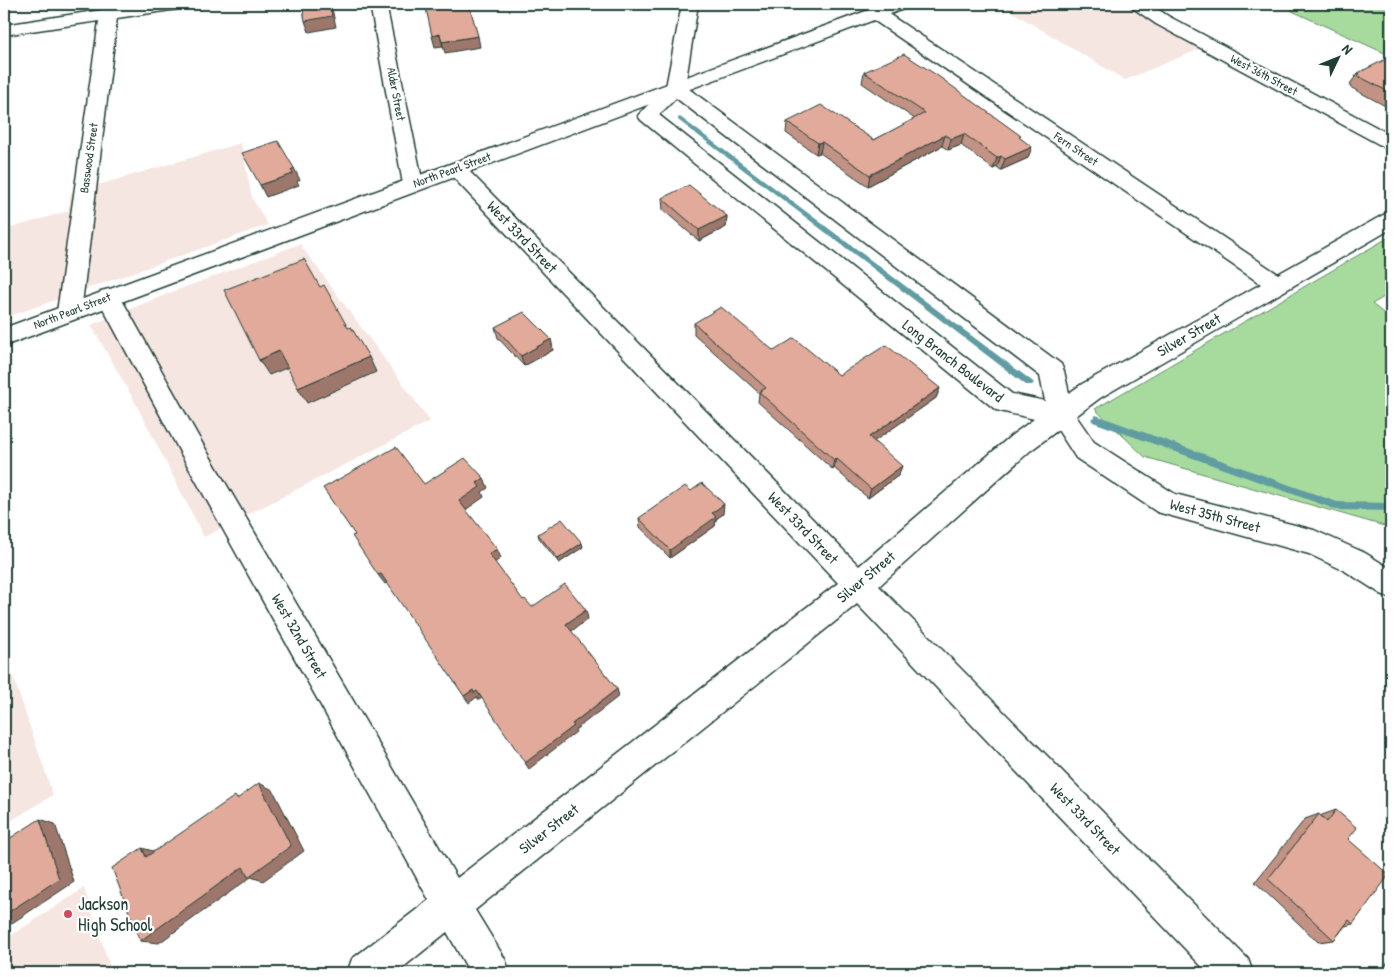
<svg xmlns="http://www.w3.org/2000/svg" width="1395" height="977" font-family="'Patrick Hand',sans-serif">
<style>
.built{fill:#f6e6e1}
.green{fill:#a7db9d;stroke:#638c68}
.lines{fill:none;stroke-linecap:round;stroke-linejoin:round}
.stream{fill:#619ca2;fill-rule:evenodd}
.street-casing{stroke:#1f3d34;stroke-width:3}
.secondary-casing{stroke:#1f3d34;stroke-width:3}
.street{fill:#fff;fill-rule:evenodd}
.secondary{fill:#fff;fill-rule:evenodd}
.wall{fill:#c29284;stroke:#1f3d34}
.shaded-wall{fill:#9e776c;stroke:#1f3d34}
.building{fill:#e2aa9a;stroke:#1f3d34}
.poi-dot{fill:#d1495b;stroke:#fff;stroke-width:2}
.labels{text-anchor:middle;stroke-width:4.5;stroke-linejoin:round;paint-order:stroke}
.far-street-label{font-size:12px;fill:#1f3d34;stroke:#fff}
.street-label{font-size:15px;fill:#1f3d34;stroke:#fff}
.near-poi-label{font-size:18px;fill:#1f3d34;stroke:#fff;text-anchor:start}
</style>
<rect width="100%" height="100%" fill="#fff"/>
<filter id="ink" filterUnits="userSpaceOnUse"><feTurbulence type="fractalNoise" baseFrequency=".02" numOctaves="2"/><feDisplacementMap in="SourceGraphic" scale="10" xChannelSelector="R" yChannelSelector="G"/><feConvolveMatrix kernelMatrix="1 2 1 2 8 2 1 2 1" color-interpolation-filters="sRGB"/></filter>
<g filter="url(#ink)">
<!-- built -->
<g class="built">
<path d="M999 4H1150L1187 27 1216 42 1125 80Z"/>
<path d="M241 143 252 198 268 225 4 318V230L68 211 71 193Z"/>
<path d="M300 244 430 421 204 537 134 400 91 325 172 292Z"/>
<path d="M4 650 53 795 4 825Z"/>
<path d="M84 888 112 973H4V940Z"/>
</g>
<!-- green -->
<g class="green">
<path d="M1290 4H1391V56L1292 11Z"/>
<path d="M1391 236V293L1372 304 1391 319V528L1145 457 1095 409Z"/>
</g>
<g class="lines">
<!-- stream -->
<g class="stream">
<path d="M680 117 1032 381 1034 383 1032 385H1026L678 120V118Z"/>
<path d="M1096 415 1337 502 1391 503V511L1337 510 1093 422 1091 419Z"/>
</g>
<!-- street casing -->
<g class="street-casing">
<g id="street">
<path d="M102 4H118V8L146 4H186L184 8 178 9 117 18 81 312 77 318 69 320 61 318 57 312 99 21 4 35V25L101 10Z"/>
<path d="M370 4H386L423 184 420 189 413 191 406 189 403 184Z"/>
<path d="M682 4H698L685 86 1061 364 1064 371 1069 393 1082 384 1261 284 869 17 867 13 869 9H881L1278 274 1383 215 1391 213V229L1100 398 1076 416 1094 442 1175 494 1314 530 1365 553 1391 569V598L1381 594 1345 571 1309 554 1157 512 1076 458 1058 430 1030 451 879 586 1248 959 1253 973H1208L857 604 475 910 505 959 510 973H470L447 932 396 973H347L352 959 429 900 180 452 97 297 101 291 109 289 117 291 198 436 457 878 838 583 449 173 446 169 449 165 456 163 463 165 859 566 1012 435 1034 419 996 410 641 120 638 116 641 112 666 87ZM676 98 1040 376 1045 401 1012 394 659 115Z"/>
<path d="M1131 4H1150L1168 16 1391 135V149L1384 147 1156 24 1133 8Z"/>
</g>
</g>
<!-- secondary casing -->
<g class="secondary-casing">
<path id="secondary" d="M885 4H908L906 8 4 346V328Z"/>
</g>
<!-- street -->
<use href="#street" class="street"/>
<!-- secondary -->
<use href="#secondary" class="secondary"/>
</g>
<!-- wall -->
<g class="wall">
<path d="M1391 62V109L1350 87 1351 85 1350 84 1358 73Z"/>
<path d="M864 72 1020 138 1028 158 1001 170 997 167 993 169 961 145 948 150 942 146 868 186 820 153 816 154 786 133 787 122 874 140 915 119 862 83Z"/>
<path d="M662 198 727 216 726 227 699 241 663 210Z"/>
<path d="M694 323 774 351 839 375 940 388 936 398 874 441 899 475 868 498 834 468 832 469 758 402 759 393 694 334Z"/>
<path d="M495 327 551 339 553 350 524 366 498 338Z"/>
<path d="M723 514 716 519 715 526 670 558 640 527 639 518Z"/>
<path d="M538 534 583 547 559 563 539 538Z"/>
<path d="M1336 810 1348 839 1353 924 1345 926 1334 940 1318 942 1255 882 1305 819 1319 814 1321 816 1322 815Z"/>
<path d="M1391 957V973H1380Z"/>
</g>
<!-- shaded-wall -->
<g class="shaded-wall">
<path d="M4 4H34L4 8Z"/>
<path d="M329 4H331L336 27 309 32 305 21Z"/>
<path d="M440 34 443 46 435 47 432 36Z"/>
<path d="M478 36 480 47 445 53 442 42Z"/>
<path d="M964 134 961 145 948 150 951 139Z"/>
<path d="M945 135 942 146 868 186 870 175Z"/>
<path d="M822 142 820 153 816 154 818 143Z"/>
<path d="M1032 147 1028 158 1001 170 1005 159Z"/>
<path d="M1001 156 997 167 993 169 997 158Z"/>
<path d="M294 168 300 180 297 181 299 185 266 197 260 185Z"/>
<path d="M727 216 726 227 699 241V230Z"/>
<path d="M551 339 553 350 524 366 521 356Z"/>
<path d="M279 351 289 367 269 375 259 360Z"/>
<path d="M369 357 376 372 307 403 298 388Z"/>
<path d="M940 388 936 398 866 447 869 437Z"/>
<path d="M836 458 834 468 832 469 834 460Z"/>
<path d="M902 466 899 475 868 498 871 489Z"/>
<path d="M484 478 488 488 482 492 484 497 464 511 459 501 477 483Z"/>
<path d="M724 504 723 514 716 519 715 526 670 558V550L712 513Z"/>
<path d="M582 543 583 547 559 563 558 559Z"/>
<path d="M497 549 501 558 493 564 489 554Z"/>
<path d="M381 574 388 583 385 584 378 575Z"/>
<path d="M586 610 588 619 569 633 566 624Z"/>
<path d="M617 689 619 696 575 730 576 732 529 769 525 763 572 724Z"/>
<path d="M473 690 477 691 482 698 479 700 477 697 469 703 464 696Z"/>
<path d="M259 783 273 790 304 851 263 881 251 877 159 943 140 941Z"/>
<path d="M40 819 55 824 74 882 9 925 4 924V915Z"/>
<path d="M142 848 160 853 146 857Z"/>
</g>
<!-- building -->
<g class="building">
<path d="M302 4H329L332 16 305 21Z"/>
<path d="M425 4H469L478 36 442 42 440 34 432 36Z"/>
<path d="M904 54 938 76 1021 136 1019 137 1032 147 1005 159 1001 156 997 158 964 134 951 139 945 135 870 175 822 142 818 143 787 122 821 105 874 140 925 113 864 72Z"/>
<path d="M1386 59 1391 62V93L1358 76 1360 74 1358 73Z"/>
<path d="M278 141 294 168 291 170 293 174 260 185 242 153Z"/>
<path d="M689 185 727 216 699 230 662 198Z"/>
<path d="M304 259 320 287 324 285 348 328 351 327 369 357 298 388 279 351 259 360 224 290Z"/>
<path d="M721 307 774 351 794 338 839 375 886 345 940 388 869 437 902 466 871 489 836 458 834 460 759 392 766 388 694 323Z"/>
<path d="M524 312 551 339 521 356 495 327Z"/>
<path d="M396 447 424 484 465 458 484 478 477 483 480 487 459 501 497 549 489 554 523 600 525 599 532 607 565 584 586 610 566 624 617 689 572 724 574 726 525 763 477 691 474 693 473 690 464 696 381 574 378 575 352 536 355 535 323 488Z"/>
<path d="M702 483 724 504 712 513 716 517 670 550 639 518 685 486 691 491Z"/>
<path d="M562 519 582 543 558 559 538 534Z"/>
<path d="M259 783 291 846 248 877 243 867 140 941 112 868 142 848 146 857 235 796 237 799Z"/>
<path d="M1336 810 1357 828 1348 839 1389 875 1353 924 1349 920 1334 940 1268 879 1319 814 1327 822Z"/>
<path d="M40 819 59 879 4 915V842Z"/>
</g>
</g>
<!-- markers -->
<circle class="poi-dot" cx="68" cy="914" r="5"/>
<g class="labels">
<!-- far-street labels -->
<g class="far-street-label">
<text transform="translate(1264 75) rotate(28)" y="4">West 36th Street</text>
<text transform="translate(396 94) rotate(79)" y="4">Alder Street</text>
<text transform="translate(1076 149) rotate(34)" y="4">Fern Street</text>
<text transform="translate(89 158) rotate(-82)" y="4">Basswood Street</text>
<text transform="translate(452 170) rotate(-20)" y="4">North Pearl Street</text>
<text transform="translate(72 311) rotate(-21)" y="4">North Pearl Street</text>
</g>
<!-- street labels -->
<g class="street-label">
<text transform="translate(522 237) rotate(46)" y="5">West 33rd Street</text>
<text transform="translate(1189 335) rotate(-30)" y="5">Silver Street</text>
<text transform="translate(953 361) rotate(38)" y="5">Long Branch Boulevard</text>
<text transform="translate(1215 516) rotate(15)" y="5">West 35th Street</text>
<text transform="translate(803 528) rotate(46)" y="5">West 33rd Street</text>
<text transform="translate(866 577) rotate(-40)" y="5">Silver Street</text>
<text transform="translate(299 636) rotate(60)" y="5">West 32nd Street</text>
<text transform="translate(1085 819) rotate(46)" y="5">West 33rd Street</text>
<text transform="translate(549 829) rotate(-38)" y="5">Silver Street</text>
</g>
<!-- near-poi labels -->
<g class="near-poi-label">
<text x="78" y="910">Jackson<tspan x="78" dy="21">High School</tspan></text>
</g>
</g>
<!-- margin -->
<rect width="1395" height="977" fill="none" stroke="#fff" stroke-width="20"/>
<rect x="10" y="10" width="1375" height="957" fill="none" stroke="#1f3d34" stroke-width="2" filter="url(#ink)"/>
<!-- north arrow -->
<g transform="translate(1338 58) rotate(47)" stroke="#ffffff" stroke-width="4" paint-order="stroke">
<path d="M0-4L9 19L0 12L-9 19Z" fill="#1f3d34"/>
<text y="-8" font-size="14" font-weight="bold" text-anchor="middle" fill="#1f3d34">N</text>
</g>
</svg>
